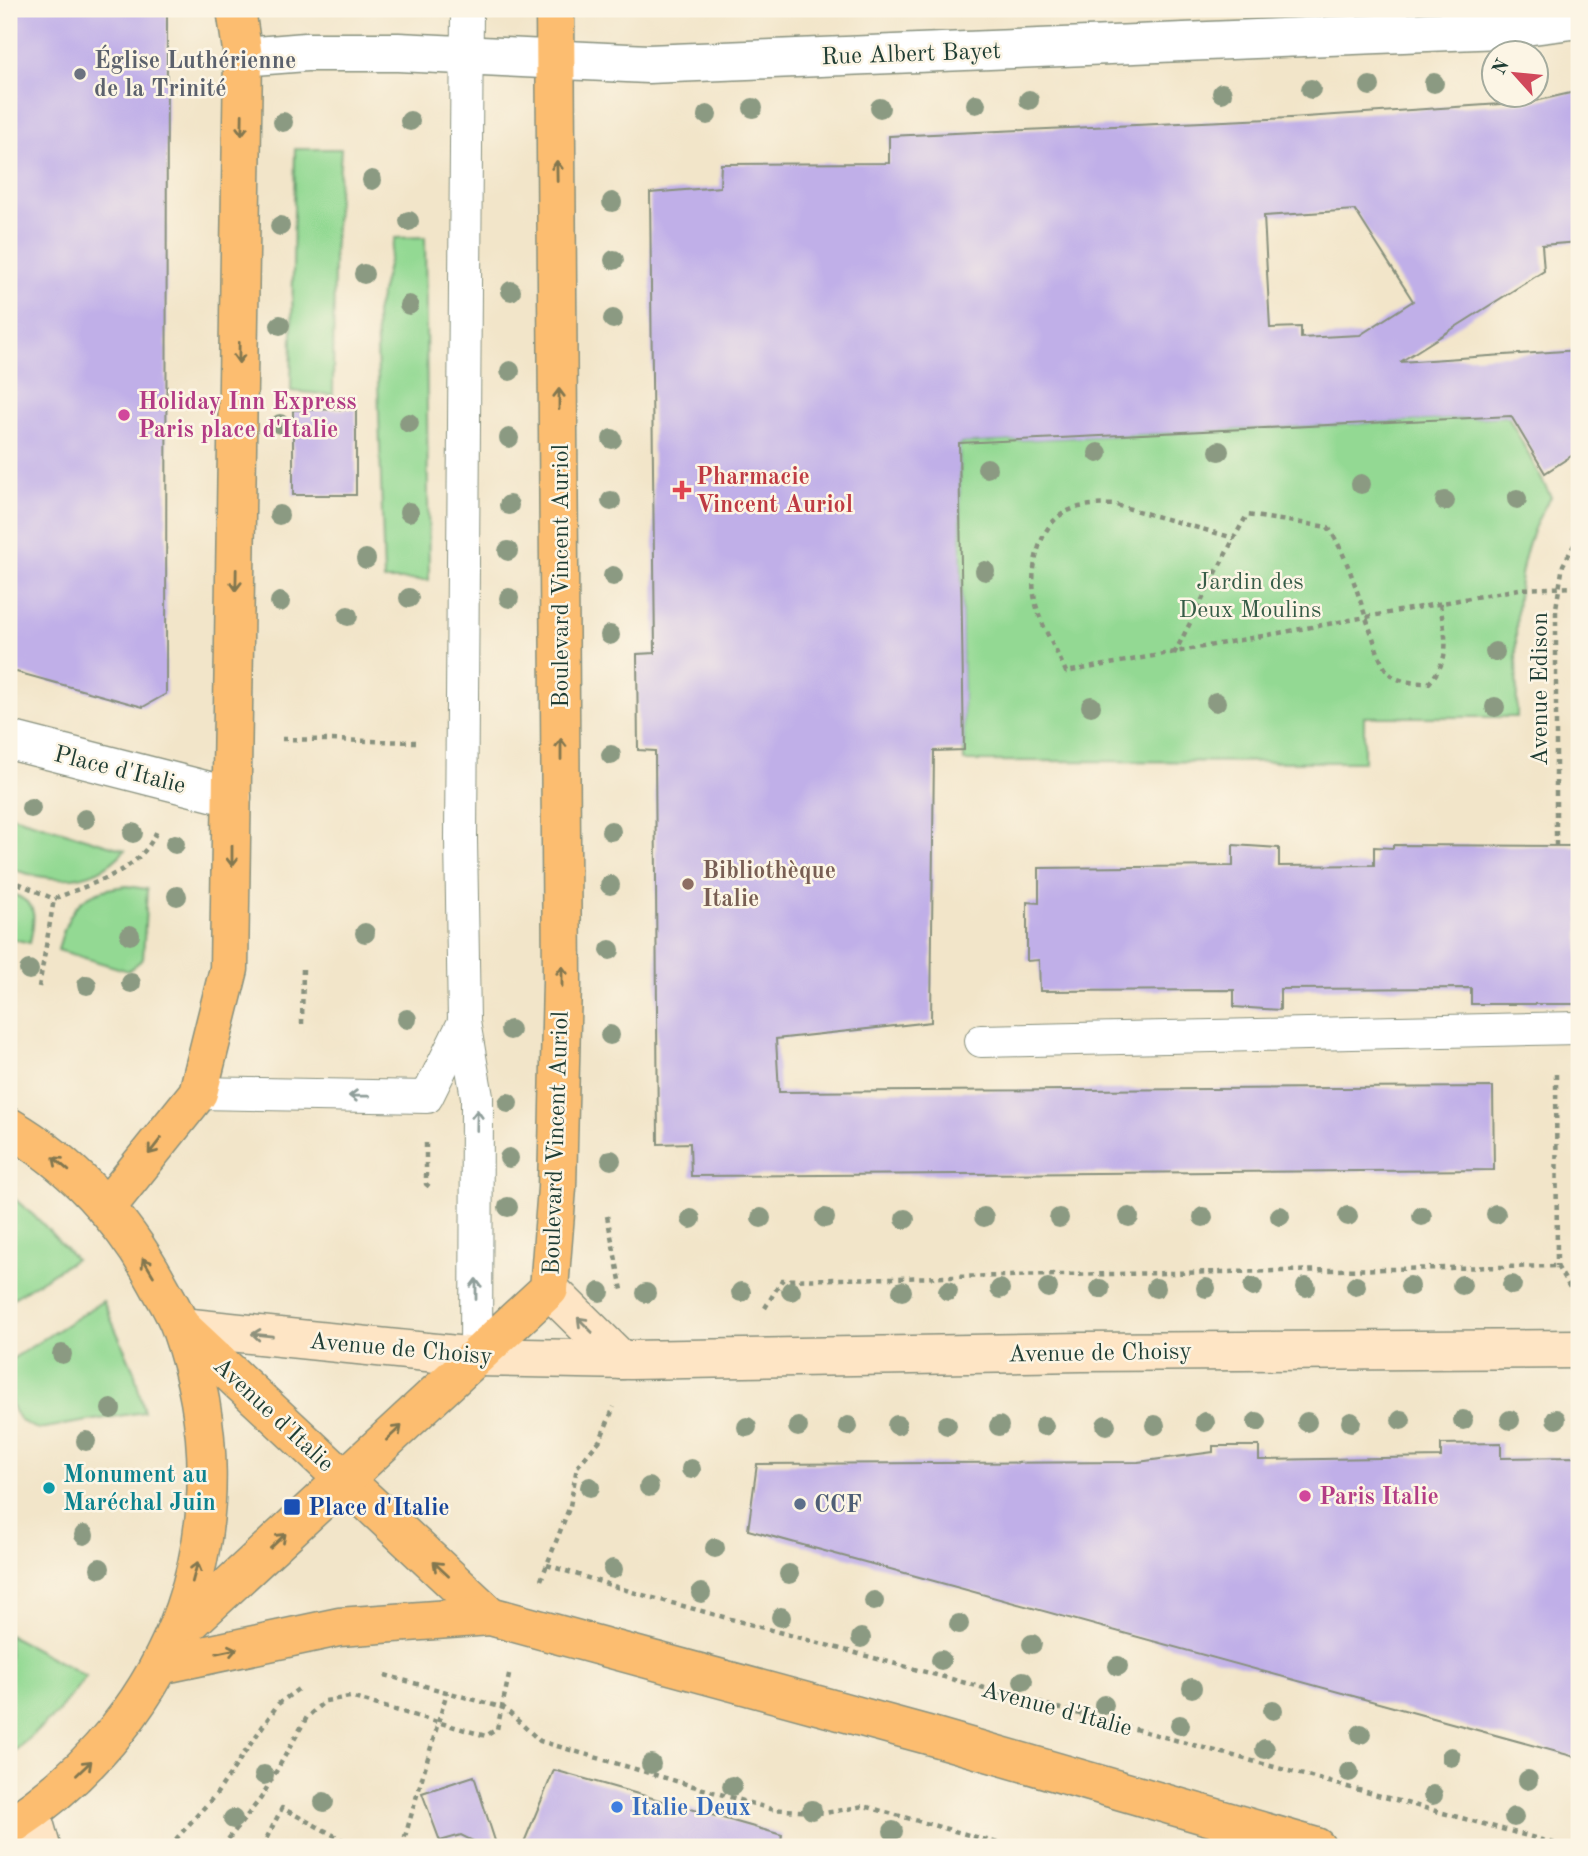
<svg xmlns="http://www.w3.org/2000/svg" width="1588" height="1856" font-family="'Old Standard TT',serif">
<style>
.green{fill:#93d993;stroke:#598b64;stroke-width:2}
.building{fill:#c0afe8;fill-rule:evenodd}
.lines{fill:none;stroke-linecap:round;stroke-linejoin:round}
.lane-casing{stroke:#88917e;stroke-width:34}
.street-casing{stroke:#88917e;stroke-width:41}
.secondary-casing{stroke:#88917e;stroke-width:41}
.primary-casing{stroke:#88917e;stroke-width:41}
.path{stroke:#88917e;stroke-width:4.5;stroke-dasharray:5 5;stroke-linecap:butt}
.lane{stroke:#fff;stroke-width:32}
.street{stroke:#fff;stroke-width:38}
.secondary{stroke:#fee5c5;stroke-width:38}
.primary{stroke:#fcbd6f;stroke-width:38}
.tree{fill:#8b9a82}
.oneway{stroke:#82774f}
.oneway2{stroke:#8f9e9a}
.oneway3{stroke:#8e917c}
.worship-dot{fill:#6b7280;stroke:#fcf5e5;stroke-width:2.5}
.hotel-dot{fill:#d1479c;stroke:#fcf5e5;stroke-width:2.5}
.health-dot{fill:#e0444e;stroke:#fcf5e5;stroke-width:2.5}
.education-dot{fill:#8d6e63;stroke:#fcf5e5;stroke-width:2.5}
.culture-dot{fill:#0f9aa8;stroke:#fcf5e5;stroke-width:2.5}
.service-dot{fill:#5c6f8a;stroke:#fcf5e5;stroke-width:2.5}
.transit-dot{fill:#1a4fb4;stroke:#fcf5e5;stroke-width:2.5}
.shop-dot{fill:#3f7fe0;stroke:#fcf5e5;stroke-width:2.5}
.labels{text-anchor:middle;stroke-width:5;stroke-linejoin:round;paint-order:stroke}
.street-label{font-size:24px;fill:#1f3d34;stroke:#fcf5e5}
.worship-label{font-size:24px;font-weight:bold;fill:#5b616d;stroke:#fcf5e5;text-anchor:start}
.hotel-label{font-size:24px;font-weight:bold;fill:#b23c85;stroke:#fcf5e5;text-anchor:start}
.health-label{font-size:24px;font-weight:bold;fill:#be3a42;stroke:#fcf5e5;text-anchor:start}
.park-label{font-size:24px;fill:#365c47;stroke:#fcf5e5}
.education-label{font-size:24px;font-weight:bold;fill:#785e54;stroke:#fcf5e5;text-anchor:start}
.culture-label{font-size:24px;font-weight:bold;fill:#0d838f;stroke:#fcf5e5;text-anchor:start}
.service-label{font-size:24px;font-weight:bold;fill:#4e5e75;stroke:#fcf5e5;text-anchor:start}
.transit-label{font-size:24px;font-weight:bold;fill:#164399;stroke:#fcf5e5;text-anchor:start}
.shop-label{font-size:24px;font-weight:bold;fill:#366cbe;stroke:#fcf5e5;text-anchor:start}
</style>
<rect width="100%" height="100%" fill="#fcf5e5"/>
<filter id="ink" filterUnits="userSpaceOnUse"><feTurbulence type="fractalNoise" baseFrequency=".0143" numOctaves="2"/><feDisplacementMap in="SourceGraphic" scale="14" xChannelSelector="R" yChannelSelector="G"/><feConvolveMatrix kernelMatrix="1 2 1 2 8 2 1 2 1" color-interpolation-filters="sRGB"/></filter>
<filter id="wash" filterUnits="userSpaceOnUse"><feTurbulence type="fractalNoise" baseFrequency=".00686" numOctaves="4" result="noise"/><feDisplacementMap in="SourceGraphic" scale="28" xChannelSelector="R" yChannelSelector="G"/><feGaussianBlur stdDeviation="1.57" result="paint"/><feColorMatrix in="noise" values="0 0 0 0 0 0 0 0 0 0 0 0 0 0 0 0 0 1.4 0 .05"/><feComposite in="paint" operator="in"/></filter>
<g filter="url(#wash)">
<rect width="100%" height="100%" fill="#f2e5c9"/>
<!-- green -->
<g class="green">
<path d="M295 149H341L334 254 333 395 291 391Z"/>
<path d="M425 237 429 580H384L376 313 395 238Z"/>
<path d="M1508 416 1551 497C1507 561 1517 644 1517 717H1364V762L964 761 959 443Z"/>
<path d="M9 815 125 850C94 886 51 883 9 868Z"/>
<path d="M127 886 147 889 143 959 128 971 58 950C68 908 81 890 127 886Z"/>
<path d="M9 892C39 904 35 914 30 943L9 938Z"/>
<path d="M9 1194 41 1222 75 1259 9 1301Z"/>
<path d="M103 1301 134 1371 144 1412 38 1429C5 1420 9 1390 9 1361Z"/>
<path d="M9 1635 86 1676 58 1712 9 1756Z"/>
</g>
<g id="blocks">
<!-- building -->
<g class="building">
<path d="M9 9H167L166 694 143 707 9 670Z"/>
<path d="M1579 91V242L1542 245 1544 271 1400 362 1579 350V451L1545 473 1511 416 959 443 964 750 934 751 931 1022 776 1039 779 1092 1493 1087 1494 1170 691 1176 690 1143 658 1144 655 751 638 750 637 654 655 653 650 193 720 187 721 164 889 163V136L1290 118 1531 102ZM1355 210 1413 301 1360 335 1301 338V327L1270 328 1264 216Z"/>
<path d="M356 409V495H293V410Z"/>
<path d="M1233 845 1279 848V866L1374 865V847L1393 848V845L1579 846V1004H1471V988L1280 989V1010L1234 1007V990L1040 991 1039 960 1027 961V902L1039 903V868L1233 866Z"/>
<path d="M1501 1443V1458L1579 1457V1758L748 1530 757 1464 1138 1462 1213 1452V1446H1259V1460L1441 1457V1444Z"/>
<path d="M554 1770 782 1835 780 1847H522Z"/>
<path d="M474 1776 497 1847H485L461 1835 440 1841 422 1793Z"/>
</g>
</g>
</g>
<g filter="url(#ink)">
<use href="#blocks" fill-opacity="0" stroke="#88917e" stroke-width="2"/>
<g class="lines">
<!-- lane casing -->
<g class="lane-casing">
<g id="lane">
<path d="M467 9 461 839 464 1022 477 1097 476 1357"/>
<path d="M981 1041 1579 1028"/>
<path d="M198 1093 427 1097 464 1022"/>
</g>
</g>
<!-- street casing -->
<g class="street-casing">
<g id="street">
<path d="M243 57 306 52H398L648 64 1501 29 1579 19"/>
<path d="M9 740 232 797"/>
</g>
</g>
<!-- secondary casing -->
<g class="secondary-casing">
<g id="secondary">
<path d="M549 1289 621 1360"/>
<path d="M181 1327 476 1357 630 1360 1082 1352 1579 1349"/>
<path d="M31 1812 41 1847"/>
</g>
</g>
<!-- primary casing -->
<g class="primary-casing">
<g id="primary">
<path d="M9 1127C71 1163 123 1219 157 1282 165 1297 176 1313 181 1329 249 1523 179 1715 9 1827"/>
<path d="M106 1208 198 1093 229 969 243 57 236 9"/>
<path d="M181 1327 490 1616"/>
<path d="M174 1637 549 1289 557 1188 562 982 555 9"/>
<path d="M160 1665 339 1627 490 1616 928 1735 1316 1847"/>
</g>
</g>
<!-- path -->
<g class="path">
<path d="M1440 604C1445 638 1453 655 1429 683 1416 683 1397 683 1388 672 1379 662 1376 645 1371 632 1358 597 1349 558 1328 527L1247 515 1234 538 1116 505C1097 504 1074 504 1058 517 1035 536 1028 581 1037 608 1043 629 1057 651 1066 672L1519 589 1579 587"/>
<path d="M1174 654 1234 538"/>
<path d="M282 739 416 742"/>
<path d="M1556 846V608L1563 565 1579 536"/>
<path d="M9 879 54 899C95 881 141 873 158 828"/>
<path d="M39 987 54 899"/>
<path d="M302 1024 303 968"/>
<path d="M1556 1074 1557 1266"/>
<path d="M426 1143V1184L431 1188"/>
<path d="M607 1216 622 1290"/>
<path d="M1557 1266 1578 1301"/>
<path d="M765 1308 782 1280 1557 1266"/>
<path d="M547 1565 639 1594 1568 1847"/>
<path d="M541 1580 570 1506 577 1467 600 1440 614 1407"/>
<path d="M385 1675 504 1708 540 1741 771 1809 825 1813 864 1806 1012 1847"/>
<path d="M169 1847 217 1793 278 1704 301 1687"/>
<path d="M222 1847 261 1798 307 1717 325 1701 350 1697 486 1736 497 1729 510 1671"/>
<path d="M262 1847 282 1808 356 1847"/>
<path d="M402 1847 447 1692"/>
</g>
<!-- lane -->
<use href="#lane" class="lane"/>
<!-- street -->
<use href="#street" class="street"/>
<!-- secondary -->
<use href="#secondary" class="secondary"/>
<!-- primary -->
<use href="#primary" class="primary"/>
</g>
<!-- trees -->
<g class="tree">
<circle cx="1434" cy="83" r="10"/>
<circle cx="1370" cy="86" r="10"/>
<circle cx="1311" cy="89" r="10"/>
<circle cx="1222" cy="93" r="10"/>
<circle cx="1029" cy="100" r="10"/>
<circle cx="976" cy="104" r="10"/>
<circle cx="753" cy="108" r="10"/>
<circle cx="880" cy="108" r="10"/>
<circle cx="707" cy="115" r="10"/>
<circle cx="410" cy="121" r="10"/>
<circle cx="283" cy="122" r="10"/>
<circle cx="372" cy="180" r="10"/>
<circle cx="612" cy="202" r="10"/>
<circle cx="409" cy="221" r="10"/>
<circle cx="280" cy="226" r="10"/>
<circle cx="614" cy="260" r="10"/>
<circle cx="364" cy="274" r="10"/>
<circle cx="511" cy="291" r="10"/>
<circle cx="409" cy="305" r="10"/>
<circle cx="613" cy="319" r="10"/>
<circle cx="280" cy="325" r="10"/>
<circle cx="510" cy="371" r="10"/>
<circle cx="409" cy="423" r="10"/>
<circle cx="280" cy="424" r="10"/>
<circle cx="509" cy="438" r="10"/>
<circle cx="612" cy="439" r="10"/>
<circle cx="1219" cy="451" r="10"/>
<circle cx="1098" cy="453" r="10"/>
<circle cx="987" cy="468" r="10"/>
<circle cx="1361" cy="484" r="10"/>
<circle cx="1517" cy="499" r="10"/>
<circle cx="611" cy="501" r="10"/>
<circle cx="1445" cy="501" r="10"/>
<circle cx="509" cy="505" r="10"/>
<circle cx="409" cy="512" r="10"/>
<circle cx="279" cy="515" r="10"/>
<circle cx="508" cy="551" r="10"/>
<circle cx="366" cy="559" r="10"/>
<circle cx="985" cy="571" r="10"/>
<circle cx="613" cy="576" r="10"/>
<circle cx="409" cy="598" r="10"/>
<circle cx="509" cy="598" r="10"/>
<circle cx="280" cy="602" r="10"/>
<circle cx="348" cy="616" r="10"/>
<circle cx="610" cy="635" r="10"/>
<circle cx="1495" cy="652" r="10"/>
<circle cx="1216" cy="702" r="10"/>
<circle cx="1091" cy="706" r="10"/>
<circle cx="1495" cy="707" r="10"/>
<circle cx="611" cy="755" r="10"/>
<circle cx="31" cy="808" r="10"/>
<circle cx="85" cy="819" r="10"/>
<circle cx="611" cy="831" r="10"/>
<circle cx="133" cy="833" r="10"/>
<circle cx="175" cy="844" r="10"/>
<circle cx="610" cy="885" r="10"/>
<circle cx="177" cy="896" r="10"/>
<circle cx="365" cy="933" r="10"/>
<circle cx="130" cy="935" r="10"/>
<circle cx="610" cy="950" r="10"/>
<circle cx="29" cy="970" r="10"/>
<circle cx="131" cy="983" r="10"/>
<circle cx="87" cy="985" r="10"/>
<circle cx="407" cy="1019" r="10"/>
<circle cx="510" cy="1030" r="10"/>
<circle cx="610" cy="1035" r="10"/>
<circle cx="508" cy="1103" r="10"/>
<circle cx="509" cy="1158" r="10"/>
<circle cx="611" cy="1160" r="10"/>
<circle cx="508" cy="1207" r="10"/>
<circle cx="1496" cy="1214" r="10"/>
<circle cx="1280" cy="1216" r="10"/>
<circle cx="1348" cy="1216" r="10"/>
<circle cx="1422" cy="1216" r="10"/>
<circle cx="984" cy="1217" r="10"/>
<circle cx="1129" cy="1217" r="10"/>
<circle cx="1203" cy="1217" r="10"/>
<circle cx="761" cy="1218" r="10"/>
<circle cx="825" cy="1218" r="10"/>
<circle cx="1059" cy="1218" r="10"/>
<circle cx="691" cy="1219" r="10"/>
<circle cx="905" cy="1219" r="10"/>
<circle cx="1462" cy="1285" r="10"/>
<circle cx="1512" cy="1285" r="10"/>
<circle cx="1356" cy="1286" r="10"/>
<circle cx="1410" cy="1286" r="10"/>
<circle cx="1253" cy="1287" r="10"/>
<circle cx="1306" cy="1287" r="10"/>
<circle cx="1048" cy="1288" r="10"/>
<circle cx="1156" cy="1288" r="10"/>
<circle cx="1206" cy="1288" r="10"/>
<circle cx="1000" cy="1289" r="10"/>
<circle cx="1100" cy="1289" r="10"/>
<circle cx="791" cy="1291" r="10"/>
<circle cx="902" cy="1291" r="10"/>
<circle cx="948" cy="1291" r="10"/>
<circle cx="600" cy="1292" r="10"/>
<circle cx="741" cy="1292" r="10"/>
<circle cx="646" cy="1293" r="10"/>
<circle cx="62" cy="1354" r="10"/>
<circle cx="111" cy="1409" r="10"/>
<circle cx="1556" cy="1419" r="10"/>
<circle cx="1401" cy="1420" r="10"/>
<circle cx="1463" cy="1420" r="10"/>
<circle cx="1510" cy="1420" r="10"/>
<circle cx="1205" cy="1422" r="10"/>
<circle cx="1257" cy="1422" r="10"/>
<circle cx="1307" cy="1422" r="10"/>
<circle cx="1351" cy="1422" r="10"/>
<circle cx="897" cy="1425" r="10"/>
<circle cx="947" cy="1425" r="10"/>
<circle cx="1106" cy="1425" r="10"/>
<circle cx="1155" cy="1425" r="10"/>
<circle cx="848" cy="1426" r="10"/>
<circle cx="999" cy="1426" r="10"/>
<circle cx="1044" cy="1426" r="10"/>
<circle cx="747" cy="1427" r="10"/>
<circle cx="798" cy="1427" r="10"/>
<circle cx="86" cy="1441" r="10"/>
<circle cx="691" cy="1469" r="10"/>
<circle cx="590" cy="1487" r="10"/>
<circle cx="649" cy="1487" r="10"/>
<circle cx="84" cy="1535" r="10"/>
<circle cx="715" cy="1548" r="10"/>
<circle cx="100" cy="1568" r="10"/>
<circle cx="613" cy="1569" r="10"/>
<circle cx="789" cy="1574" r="10"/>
<circle cx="701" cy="1593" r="10"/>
<circle cx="874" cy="1601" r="10"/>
<circle cx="781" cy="1617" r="10"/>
<circle cx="959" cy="1624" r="10"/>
<circle cx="861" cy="1638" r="10"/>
<circle cx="1032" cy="1644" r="10"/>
<circle cx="941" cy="1660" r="10"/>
<circle cx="1118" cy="1666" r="10"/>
<circle cx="1023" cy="1681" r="10"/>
<circle cx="1192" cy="1688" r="10"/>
<circle cx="1104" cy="1705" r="10"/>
<circle cx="1273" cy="1710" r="10"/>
<circle cx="1180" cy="1725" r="10"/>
<circle cx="1361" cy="1734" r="10"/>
<circle cx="1265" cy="1749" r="10"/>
<circle cx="1451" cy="1757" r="10"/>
<circle cx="651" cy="1764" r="10"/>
<circle cx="1349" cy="1772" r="10"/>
<circle cx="264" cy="1775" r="10"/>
<circle cx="1528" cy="1780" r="10"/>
<circle cx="732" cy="1786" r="10"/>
<circle cx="1433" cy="1795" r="10"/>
<circle cx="324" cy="1802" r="10"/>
<circle cx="812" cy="1810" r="10"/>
<circle cx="1514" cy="1817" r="10"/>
<circle cx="233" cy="1819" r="10"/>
<circle cx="893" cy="1831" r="10"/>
</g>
<!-- one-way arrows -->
<defs><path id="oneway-shaft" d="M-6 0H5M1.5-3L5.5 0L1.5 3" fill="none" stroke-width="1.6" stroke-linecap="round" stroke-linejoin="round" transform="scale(1.75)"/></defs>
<g class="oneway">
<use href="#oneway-shaft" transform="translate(242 125) rotate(91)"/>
<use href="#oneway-shaft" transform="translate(557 171) rotate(-91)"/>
<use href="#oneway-shaft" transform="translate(239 353) rotate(91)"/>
<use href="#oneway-shaft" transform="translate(559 399) rotate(-90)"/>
<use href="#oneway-shaft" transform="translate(236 580) rotate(91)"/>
<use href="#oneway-shaft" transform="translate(561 749) rotate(-90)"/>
<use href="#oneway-shaft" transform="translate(232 856) rotate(90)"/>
<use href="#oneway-shaft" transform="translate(562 976) rotate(-90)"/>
<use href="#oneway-shaft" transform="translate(155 1146) rotate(128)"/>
<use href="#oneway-shaft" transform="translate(61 1164) rotate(-139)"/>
<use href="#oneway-shaft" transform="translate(148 1267) rotate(-121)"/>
<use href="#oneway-shaft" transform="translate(394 1433) rotate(-43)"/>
<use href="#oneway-shaft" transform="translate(278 1541) rotate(-43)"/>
<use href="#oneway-shaft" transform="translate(441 1569) rotate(-137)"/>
<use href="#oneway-shaft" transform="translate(195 1572) rotate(-75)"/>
<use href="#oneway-shaft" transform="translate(227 1651) rotate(-12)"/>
<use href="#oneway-shaft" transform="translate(84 1768) rotate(-44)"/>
</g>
<g class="oneway2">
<use href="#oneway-shaft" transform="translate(359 1096) rotate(-179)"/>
<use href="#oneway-shaft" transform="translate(477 1120) rotate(-89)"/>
<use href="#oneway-shaft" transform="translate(476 1289) rotate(-90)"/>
</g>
<g class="oneway3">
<use href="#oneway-shaft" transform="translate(585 1325) rotate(-135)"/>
<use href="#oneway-shaft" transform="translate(262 1335) rotate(-174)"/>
</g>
</g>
<!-- markers -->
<circle class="worship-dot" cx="80" cy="74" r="7"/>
<g class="hotel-dot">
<circle cx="124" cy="415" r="7"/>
<circle cx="1305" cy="1496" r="7"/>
</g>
<path class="health-dot" d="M678.5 479.5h7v7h7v7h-7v7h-7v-7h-7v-7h7z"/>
<circle class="education-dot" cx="688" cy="884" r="7"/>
<circle class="culture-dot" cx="49" cy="1488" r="7"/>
<circle class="service-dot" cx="800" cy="1504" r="7"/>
<rect class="transit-dot" x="283" y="1498" width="18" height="18" rx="3.5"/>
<circle class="shop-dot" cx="617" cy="1807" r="7"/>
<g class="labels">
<!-- street labels -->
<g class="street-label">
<text transform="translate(911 53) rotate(-2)" y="8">Rue Albert Bayet</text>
<text transform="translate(560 576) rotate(-90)" y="8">Boulevard Vincent Auriol</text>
<text transform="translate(1539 689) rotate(-90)" y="8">Avenue Edison</text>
<text transform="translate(120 769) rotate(14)" y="8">Place d'Italie</text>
<text transform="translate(555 1143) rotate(-88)" y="8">Boulevard Vincent Auriol</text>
<text transform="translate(401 1348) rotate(5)" y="8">Avenue de Choisy</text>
<text transform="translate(1100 1352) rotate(-1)" y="8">Avenue de Choisy</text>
<text transform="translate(274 1414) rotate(43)" y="8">Avenue d'Italie</text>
<text transform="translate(1057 1708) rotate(15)" y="8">Avenue d'Italie</text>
</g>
<!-- worship labels -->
<g class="worship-label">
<text x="94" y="68">Église Luthérienne<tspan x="94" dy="28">de la Trinité</tspan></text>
</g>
<!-- hotel labels -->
<g class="hotel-label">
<text x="138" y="409">Holiday Inn Express<tspan x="138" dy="28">Paris place d'Italie</tspan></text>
<text x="1319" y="1504">Paris Italie</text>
</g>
<!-- health labels -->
<g class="health-label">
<text x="696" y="484">Pharmacie<tspan x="696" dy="28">Vincent Auriol</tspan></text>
</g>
<!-- park labels -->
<g class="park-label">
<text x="1250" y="589">Jardin des<tspan x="1250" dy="28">Deux Moulins</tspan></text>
</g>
<!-- education labels -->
<g class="education-label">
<text x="702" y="878">Bibliothèque<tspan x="702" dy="28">Italie</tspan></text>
</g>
<!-- culture labels -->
<g class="culture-label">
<text x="63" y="1482">Monument au<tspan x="63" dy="28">Maréchal Juin</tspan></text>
</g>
<!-- service labels -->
<g class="service-label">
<text x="814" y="1512">CCF</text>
</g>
<!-- transit labels -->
<g class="transit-label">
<text x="308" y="1515">Place d'Italie</text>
</g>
<!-- shop labels -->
<g class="shop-label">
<text x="631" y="1815">Italie Deux</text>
</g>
</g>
<!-- margin -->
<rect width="1588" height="1856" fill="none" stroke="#fcf5e5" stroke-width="35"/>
<!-- north arrow -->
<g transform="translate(1515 74) rotate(297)"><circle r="33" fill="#fcf5e5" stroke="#a4ab9e" stroke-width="2"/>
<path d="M0-5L12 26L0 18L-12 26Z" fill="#d1495b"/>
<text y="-10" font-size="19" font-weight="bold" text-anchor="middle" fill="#1f3d34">N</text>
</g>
</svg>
